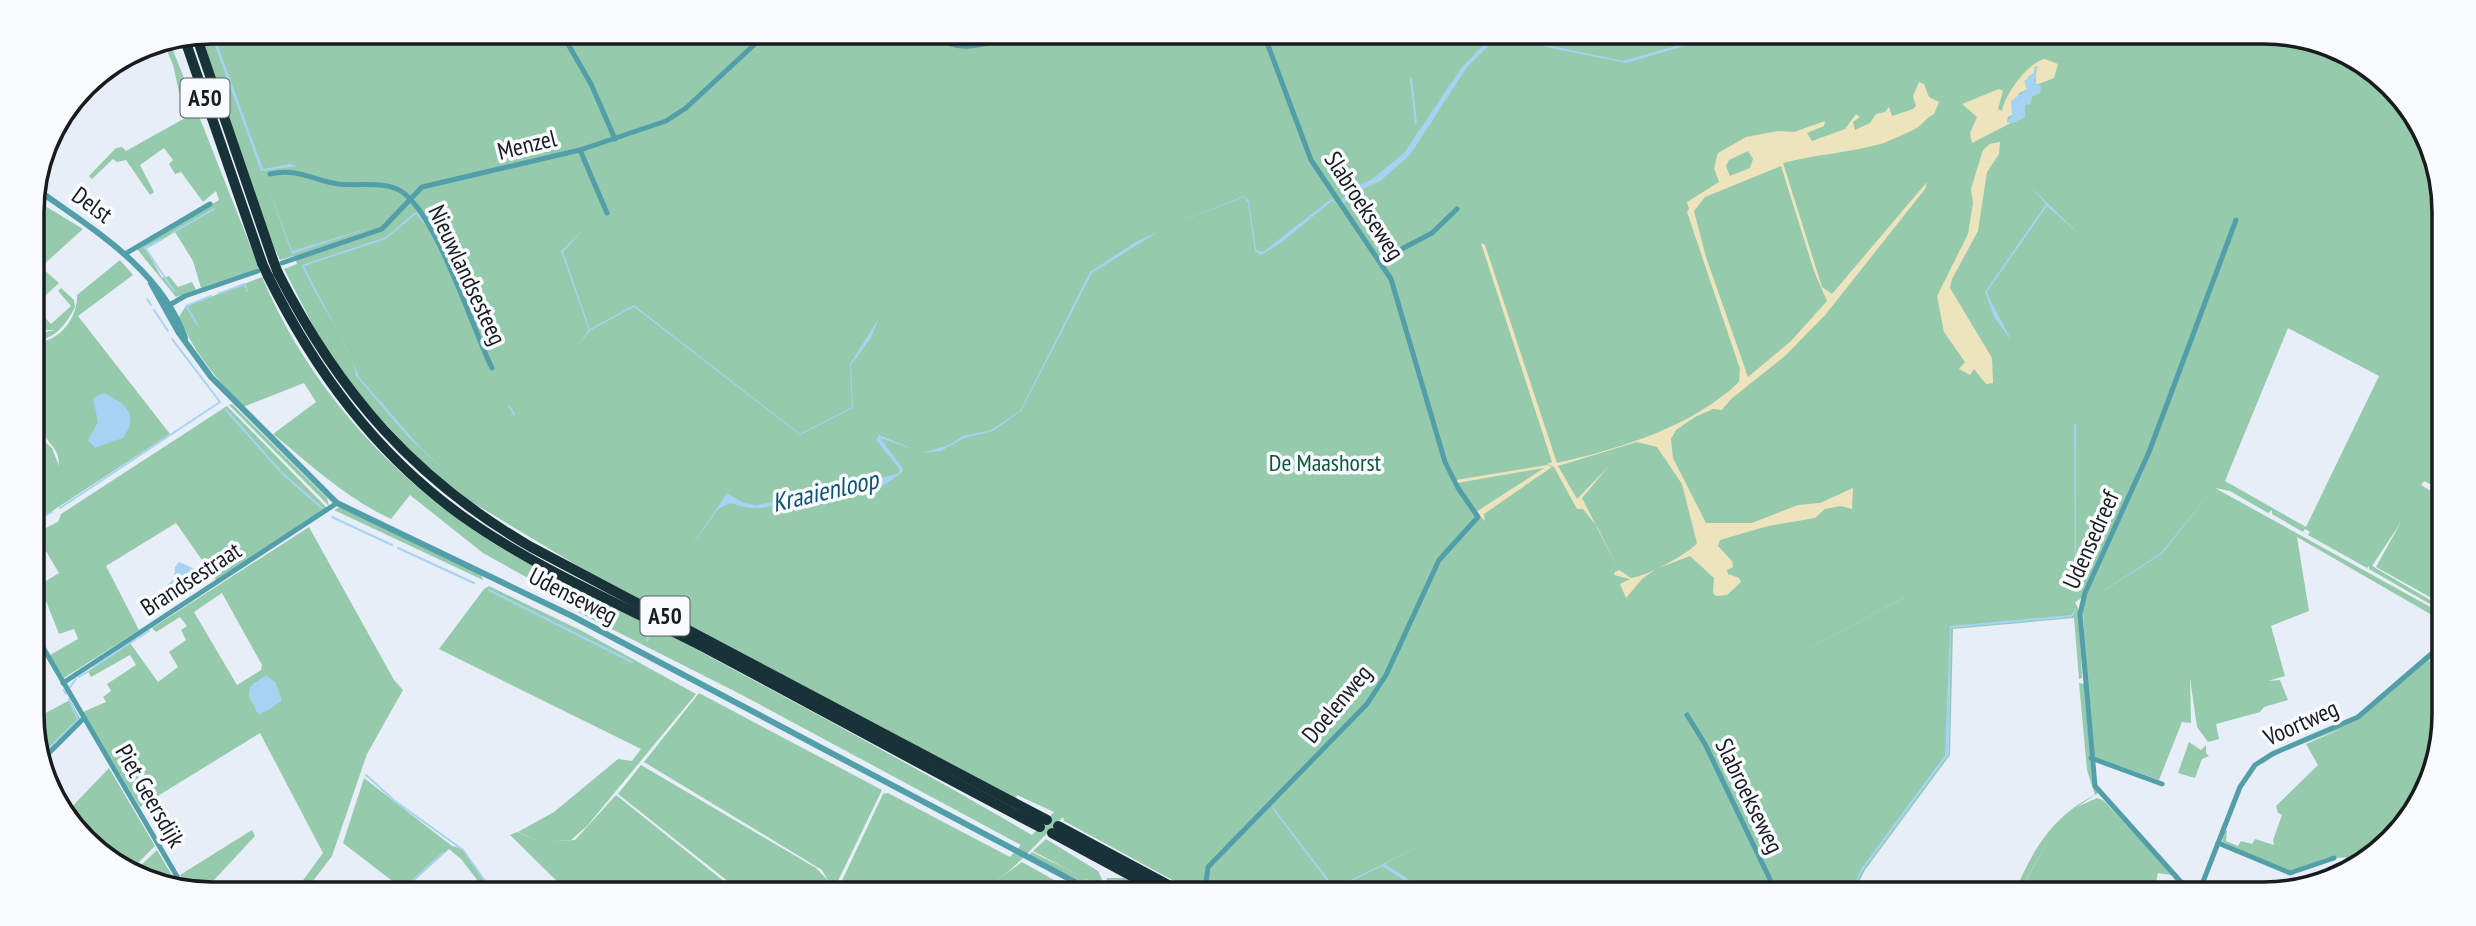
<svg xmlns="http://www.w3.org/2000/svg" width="2476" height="926" font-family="'PT Sans Narrow',sans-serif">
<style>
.green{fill:#96caad;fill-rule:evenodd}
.sand{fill:#ede4be;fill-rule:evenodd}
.water{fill:#a5d3f4}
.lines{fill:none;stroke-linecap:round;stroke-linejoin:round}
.stream{stroke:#a5d3f4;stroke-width:2}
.minor{stroke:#529fa9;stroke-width:5}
.tertiary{stroke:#529fa9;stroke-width:6}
.motorway{stroke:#183337;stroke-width:10}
.motorway-bridge{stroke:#183337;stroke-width:10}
.labels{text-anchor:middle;stroke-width:7;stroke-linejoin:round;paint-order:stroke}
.shield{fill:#f8fbfe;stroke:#5c5e62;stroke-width:2}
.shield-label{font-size:23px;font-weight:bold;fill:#191b1f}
.street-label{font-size:24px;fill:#191b1f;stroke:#f8fbfe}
.park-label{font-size:24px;fill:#105739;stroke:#f8fbfe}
.water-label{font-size:26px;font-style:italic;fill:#0f5073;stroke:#f8fbfe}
.rim{fill:none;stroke:#191b1f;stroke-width:3.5}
</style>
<rect width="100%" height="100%" fill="#e7eef7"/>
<!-- green -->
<g class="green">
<path d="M211 32H2265L2322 41 2400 93 2443 188 2439 489 2424 481 2421 485 2439 496 2437 601 2376 567 2401 522 2372 566 2437 604V608L2369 569V566L2367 568 2308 535 2310 532 2305 529 2303 532 2272 514V510L2268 513 2230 491 2215 488 2434 609 2437 618 2297 537 2309 611 2271 626 2285 676 2268 681 2280 680 2288 700 2264 707 2260 712 2216 724 2219 739 2208 742 2197 727 2190 678 2191 723 2182 722 2159 780 2092 756 2082 598 2075 602 2079 610 2082 678 2079 679 2074 618 1953 629 1950 755 1865 870 1853 894H1198L1064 821 1063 817C1037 842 1011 876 978 892 962 900 859 893 838 889L883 794 888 793 1010 857 1021 845 742 695 580 613 544 587 483 553 410 495 391 519C347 499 311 465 273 434L316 402 304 383 243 407C217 379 194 353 179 317L185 307 262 277C307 384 389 476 487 539 547 578 616 606 679 640 797 704 916 767 1032 835L1054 812 1017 795 1016 798 578 566 460 495 422 463 356 392 321 341 284 269 297 264 294 256 280 260 273 245 199 34ZM2288 328 2379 376 2306 527 2225 481Z"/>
<path d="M169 40 259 268 201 288 193 261 175 232 146 249 162 278 169 276 178 287 192 282 196 290 176 297 137 249 219 200 216 191 203 202 181 172 175 174 169 164 173 160 164 148 140 165 154 192 150 195 126 160 117 162 113 159 92 179 89 176 116 148 122 147 126 151 185 118 173 65 163 41Z"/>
<path d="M32 198 83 229 41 267 59 283 34 306 51 324 71 306 58 291 61 288 74 300 75 307C66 324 54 342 33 339V321L45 332 55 330H44L33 319 32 296 48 283 32 294Z"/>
<path d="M120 260 133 275 78 316 170 434 34 523 33 412 43 430 45 442 52 448 59 466C59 447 50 447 45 435 41 423 43 417 33 409V341C58 345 78 318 77 295Z"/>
<path d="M232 404 327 498 329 506 229 405Z"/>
<path d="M227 406 327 508 216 580 176 523 106 566 139 630 64 678 50 655 78 639 74 629 59 634 46 601 34 607V588L59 573 35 533 58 522 61 514Z"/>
<path d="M340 507 481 575 483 580 334 510Z"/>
<path d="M309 527 394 680 403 690 367 754 332 856 303 894 298 887 323 853 260 733 140 807 83 712 106 702 103 697 111 691 107 684 136 665 130 655 91 677 88 671 130 643 158 682 178 667 169 652 186 640 181 630 187 626 180 617 156 632 152 628ZM222 593 262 665 261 670 237 685 194 612ZM275 682 281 701 259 714 250 698 254 683Z"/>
<path d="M489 586 584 632 696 694 587 826 571 840 545 842 575 840 616 795 740 894H570L510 835 517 832 538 841 518 832 554 812 618 759 632 761 641 749 439 649 484 589Z"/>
<path d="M2437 651 2428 662 2437 656 2436 668 2431 665 2436 670 2435 770 2375 857 2326 858 2290 872 2222 843 2225 830 2227 831 2226 841 2238 846 2241 841 2252 844 2255 839 2274 845 2273 840 2282 815 2278 813 2276 806 2318 765 2306 744 2341 729 2281 752 2262 764V762L2271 756 2361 717Z"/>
<path d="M2079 683 2084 684 2092 779 2098 793 2077 807 2097 798 2103 800 2181 883 2195 894H2186L2171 875 2158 873 2156 882 2145 894H2035L2024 884 2056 827 2018 894H2014C2032 851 2052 816 2095 795L2087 770Z"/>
<path d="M699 693 882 790 836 885 827 879 822 870 644 762Z"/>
<path d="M70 700 80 718 42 755 35 749V712L38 717Z"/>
<path d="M2189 742 2201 750 2206 745V753L2209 756 2202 759 2195 778 2178 773Z"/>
<path d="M641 765 816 868 835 888 790 890 832 891 830 894H744L618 794Z"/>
<path d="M109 768 155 846 131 870 76 833 66 813Z"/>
<path d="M364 778 452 846 463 849 495 894H488L461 859 449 849 404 890 343 843Z"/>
<path d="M252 830 255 836 202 893 190 891 180 875Z"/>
<path d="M1046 839 1098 871 1102 879 1099 886 1033 851Z"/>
<path d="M157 850 180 889 154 885 134 872Z"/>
<path d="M1032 852 1083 877 1097 889 1029 855Z"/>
<path d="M1022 862 1079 894H978Z"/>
<path d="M1107 878H1125L1155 894H1119L1104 889Z"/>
</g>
<!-- sand -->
<g class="sand">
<path d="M2045 59 2058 64 2054 78 2036 85 2035 66 2034 73 2028 77V89L2019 93 2012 115 2008 117 2007 122 2011 123 1972 143 1970 133 1977 117 1962 104 1999 89 2003 91 1998 109 2002 111C2005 94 2028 62 2045 59Z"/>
<path d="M1919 82 1924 84 1929 97 1939 102 1934 114C1926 118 1924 123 1918 127 1916 129 1887 142 1884 143 1850 153 1817 154 1783 163L1822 287 1832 294 1927 182 1925 189 1826 314 1785 356 1731 399 1722 410 1713 409 1695 417 1676 430 1671 439 1673 458 1706 523H1752L1798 505 1820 503 1853 488 1852 509 1841 506 1825 509 1815 518 1768 526 1720 540 1718 546 1732 561 1733 567 1727 570 1728 574 1739 578 1741 582 1727 595 1716 596 1713 593 1714 578 1690 556 1656 569 1642 579 1626 598 1620 584 1630 579 1614 575 1615 572 1619 570 1631 578C1644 577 1689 554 1697 543L1682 484 1657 447 1637 442 1558 466 1577 499 1609 466 1615 453 1609 466 1582 498 1618 569 1598 528 1583 509H1577L1554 467 1547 464 1552 462 1550 456 1481 243 1485 245 1557 463C1619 449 1692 427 1739 382L1740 369 1687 212 1689 209 1687 202 1719 182 1714 168 1718 153 1746 137 1778 131 1794 132 1825 121 1824 126 1807 133 1812 141 1845 129 1856 114 1860 117 1853 122 1855 130 1870 123 1876 114 1885 112 1889 107 1892 116 1913 109 1916 106 1913 96ZM1748 151 1753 159 1750 168 1730 176 1726 166 1729 160ZM1781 166 1814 271 1827 301 1791 341 1748 377 1706 257 1694 211 1705 197Z"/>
<path d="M2000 142 1999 154 1987 172 1978 231 1952 279 1950 288 1992 358 1993 383 1986 384 1974 369 1970 375 1959 369 1965 362 1944 332 1937 296 1968 234 1973 203 1971 189 1983 150 1990 144Z"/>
<path d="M1547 465 1552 467 1484 514 1485 521 1476 512 1544 468 1457 483 1456 480Z"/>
</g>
<!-- water -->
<g class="water">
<path d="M210 32 217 43 263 169 290 164 298 166 261 171Z"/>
<path d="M1725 32H1732L1626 63 1497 37 1467 67 1410 155 1380 181 1355 193 1343 204 1341 201 1351 189 1371 180 1404 153 1462 67 1494 34 1623 61Z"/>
<path d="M2035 66H2038L2034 81 2041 87 2040 93 2032 97 2031 104 2025 105V117L2013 123 2007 122 2012 115 2011 101 2027 89 2024 81 2034 73Z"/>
<path d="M265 178 292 251 375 226 292 254Z"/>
<path d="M2029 185 2081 236 2047 206 1987 292C1992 307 2009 332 2010 339L1994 317 1985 292 2046 204Z"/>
<path d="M1244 196 1249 201 1256 250 1263 252 1331 199 1341 206 1332 201 1282 242 1261 255 1255 251 1248 203 1244 197 1162 229Z"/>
<path d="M419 212 427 227 416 214 386 239 304 266C322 303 345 340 359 377L421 448 460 484 409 438 356 376C352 344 315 299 302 265L386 237 414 213Z"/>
<path d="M584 229 563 252 590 329 634 305 800 434 852 407 850 364 879 318 871 338 851 365 853 408 800 435 634 307 591 330 577 346 589 330 561 251Z"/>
<path d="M1158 232 1092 273 1021 411 993 431 964 438 941 451 922 453 949 445 963 436 991 430 1020 411 1090 272 1134 243Z"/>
<path d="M104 393C125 403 140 415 123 438L95 448 88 440 98 422 93 398Z"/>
<path d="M2074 424H2076V574L2075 573Z"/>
<path d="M879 435 918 451 880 438 902 467 903 472 881 487 867 484 819 498H802L763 508H749L730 503 718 509 688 551 727 493 744 503 756 505 847 488 899 473V468L876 440Z"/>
<path d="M2213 489 2162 554 2086 602 2161 553Z"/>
<path d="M179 562 197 570 200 577 170 596 165 587 174 579 175 567Z"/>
<path d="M1906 597 1695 709 1905 597Z"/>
<path d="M2077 607 2072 617 1951 628 1949 754 1863 870 1852 891 1861 869 1945 755 1950 626 2071 615Z"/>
<path d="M266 675 275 682 282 700 267 711 258 714 249 696 250 687Z"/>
<path d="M1273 807 1335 888 1425 843 1385 864 1431 894H1426L1382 866 1334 890 1272 808 1236 844Z"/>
</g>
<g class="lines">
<!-- stream -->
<g class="stream">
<path d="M1411 79 1416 123"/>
<path d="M172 233 214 209"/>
<path d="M162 239 145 248 174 291"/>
<path d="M218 294 245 284 247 291"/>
<path d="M147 299 151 305"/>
<path d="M154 310 168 331"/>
<path d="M197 324 186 306 211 296"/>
<path d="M509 406 514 414"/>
<path d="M226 410 283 474 322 508"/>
<path d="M60 508 220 402 172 339"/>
<path d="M332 517 392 545"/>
<path d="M34 522 52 512"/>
<path d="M398 548 474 583"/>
<path d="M489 590 632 662"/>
<path d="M650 636 651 632"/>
<path d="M138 638 149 631"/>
<path d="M647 641 648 638"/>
<path d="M94 667 136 639"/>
<path d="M79 677 89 671"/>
<path d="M70 687 76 679"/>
<path d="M64 690 66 694"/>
<path d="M42 755 78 720 69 699"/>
<path d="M366 775 395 801 463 850 494 894"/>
<path d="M397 894 443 853"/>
</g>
<!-- minor -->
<g class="minor">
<path d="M561 32 591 84 615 139"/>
<path d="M925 32C967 60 989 39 1033 32"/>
<path d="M580 150 607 213"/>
<path d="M270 174C300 168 311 180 338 184 356 186 381 182 397 189 434 205 472 328 492 368"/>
<path d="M125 254 210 204"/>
<path d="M1381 260 1432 233 1457 209"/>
<path d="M282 263 382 229 422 187 580 150 666 121 686 108 768 32"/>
<path d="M166 307 185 296 258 271"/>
<path d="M34 632 185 890"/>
<path d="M63 683 337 503"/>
<path d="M1687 715 1705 744 1777 894"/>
<path d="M2091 758 2162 784"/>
<path d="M41 761 84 718"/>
<path d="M2218 843 2290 873 2334 858"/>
<path d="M2199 891 2181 882 2095 786 2080 614 2085 593 2149 452 2236 220"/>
<path d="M2199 892 2240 787 2255 765 2272 754 2358 717 2437 649"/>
<path d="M1216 894 1206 882 1208 867 1367 704 1386 675 1439 560 1478 517 1458 488 1445 462 1391 279 1311 160 1263 32"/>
</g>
<!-- tertiary -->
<g class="tertiary">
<path d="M35 188C91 228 161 269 185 338"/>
<path d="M151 283 179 333 211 377 337 503 572 616 1098 894"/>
</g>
<!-- motorway -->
<g class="motorway">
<path d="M196 35 273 260"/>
<path d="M184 37 262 263"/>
<path d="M278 273C339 393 414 479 531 547L1047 820"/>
<path d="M268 276C315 371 375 453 462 516 539 571 630 608 713 652 822 710 930 770 1040 827"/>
<path d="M1058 826 1185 894"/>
<path d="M1052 833 1165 894"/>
</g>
<!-- motorway-bridge -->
<g class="motorway-bridge">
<path d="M273 260 278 273"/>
<path d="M262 263 268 276"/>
</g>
</g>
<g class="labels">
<!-- shield labels -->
<g class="shield">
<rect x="180.5" y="78.5" width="49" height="39" rx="5"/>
<rect x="640.5" y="596.5" width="49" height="39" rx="5"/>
</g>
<g class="shield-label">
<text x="205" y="106">A50</text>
<text x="665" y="624">A50</text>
</g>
<!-- street labels -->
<g class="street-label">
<text transform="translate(527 145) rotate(-14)" y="8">Menzel</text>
<text transform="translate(92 205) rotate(36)" y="8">Delst</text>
<text transform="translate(1364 206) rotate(57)" y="8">Slabroekseweg</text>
<text transform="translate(467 275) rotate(65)" y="8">Nieuwlandsesteeg</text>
<text transform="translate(2091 540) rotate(-66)" y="8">Udensedreef</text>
<text transform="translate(191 579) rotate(-33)" y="8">Brandsestraat</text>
<text transform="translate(573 596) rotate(27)" y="8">Udenseweg</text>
<text transform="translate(1337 704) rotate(-50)" y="8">Doelenweg</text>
<text transform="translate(2301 723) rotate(-24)" y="8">Voortweg</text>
<text transform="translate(150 796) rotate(60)" y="8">Piet Geersdijk</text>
<text transform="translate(1749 796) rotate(64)" y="8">Slabroekseweg</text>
</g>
<!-- park labels -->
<g class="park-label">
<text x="1325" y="471">De Maashorst</text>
</g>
<!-- water labels -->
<g class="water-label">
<text transform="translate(825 491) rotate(-13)" y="9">Kraaienloop</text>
</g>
</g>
<!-- crop -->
<path d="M0 0H2476V926H0ZM212 44H2264A168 168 0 0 1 2432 212V714A168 168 0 0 1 2264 882H212A168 168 0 0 1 44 714V212A168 168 0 0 1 212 44Z" fill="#f8fbfe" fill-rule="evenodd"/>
<path class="rim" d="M212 44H2264A168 168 0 0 1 2432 212V714A168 168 0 0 1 2264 882H212A168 168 0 0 1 44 714V212A168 168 0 0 1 212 44Z"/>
</svg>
